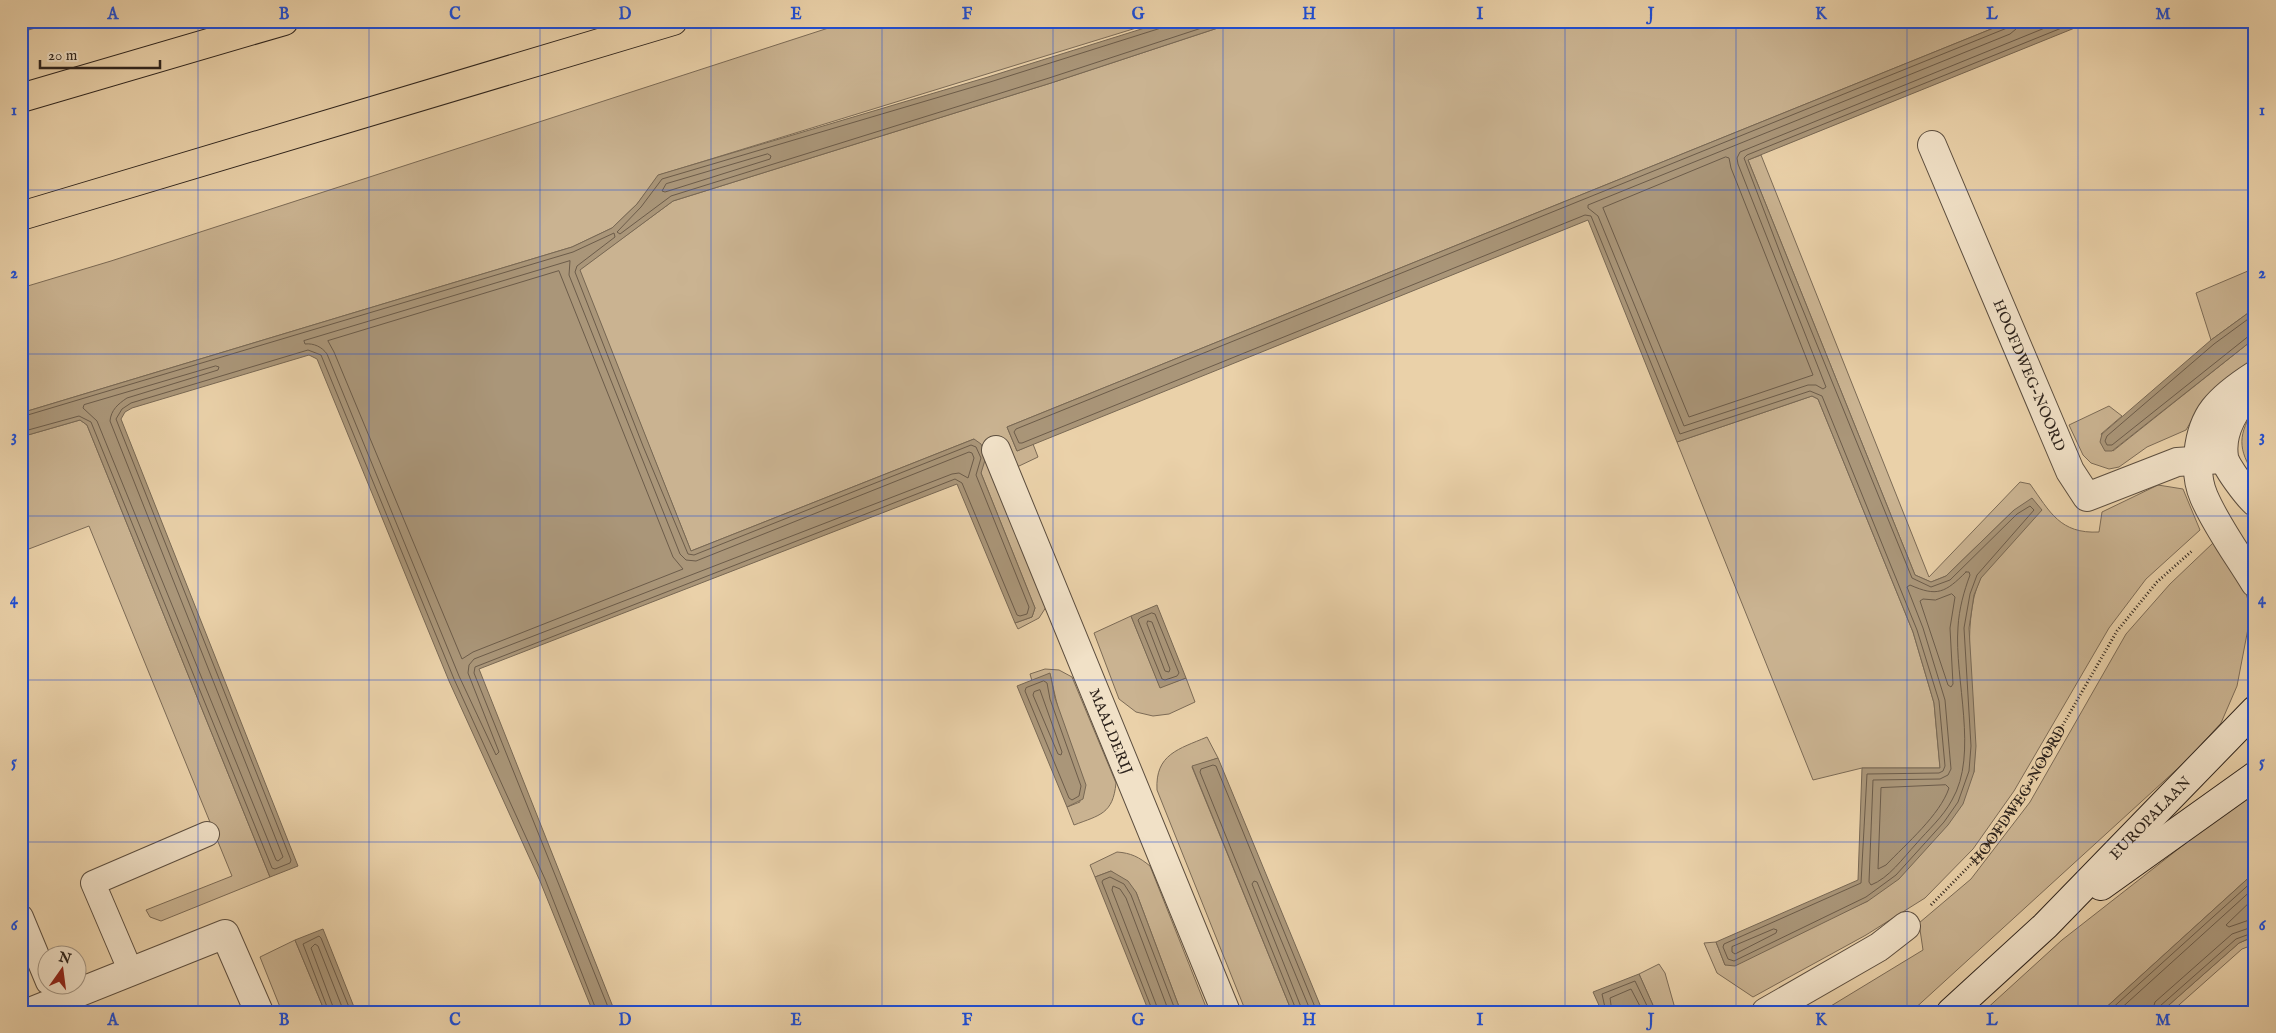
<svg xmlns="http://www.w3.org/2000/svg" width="2276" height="1033" font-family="'IM FELL English',serif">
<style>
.green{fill:#cab391;stroke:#7c6b56}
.water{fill:#aa9679;stroke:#786854}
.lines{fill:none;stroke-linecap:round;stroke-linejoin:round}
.shore{stroke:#6c5c4a;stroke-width:1}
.service-casing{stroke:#5c4e3f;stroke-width:26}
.minor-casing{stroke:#5c4e3f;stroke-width:30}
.tertiary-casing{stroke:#5c4e3f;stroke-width:30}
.secondary-casing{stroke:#2d231c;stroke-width:30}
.motorway-casing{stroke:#2d231c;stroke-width:30}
.path{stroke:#2d231c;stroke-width:3;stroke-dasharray:1 2.5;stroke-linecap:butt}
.service{stroke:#f1e1c7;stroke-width:24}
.minor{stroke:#f1e1c7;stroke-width:28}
.tertiary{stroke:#f1e1c7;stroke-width:28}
.secondary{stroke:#f1e1c7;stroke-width:28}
.motorway{stroke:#ead1a9;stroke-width:28}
.grid{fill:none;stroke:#1d4ed8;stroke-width:1;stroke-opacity:0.55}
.labels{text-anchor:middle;stroke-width:4.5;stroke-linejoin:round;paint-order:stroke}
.street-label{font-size:15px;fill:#2d231c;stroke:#f1e1c7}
.neatline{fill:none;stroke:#1d4ed8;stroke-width:2}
.grid-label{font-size:16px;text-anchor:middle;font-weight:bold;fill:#1d4ed8}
</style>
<rect width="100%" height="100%" fill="#ead1a9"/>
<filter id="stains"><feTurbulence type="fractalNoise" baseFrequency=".004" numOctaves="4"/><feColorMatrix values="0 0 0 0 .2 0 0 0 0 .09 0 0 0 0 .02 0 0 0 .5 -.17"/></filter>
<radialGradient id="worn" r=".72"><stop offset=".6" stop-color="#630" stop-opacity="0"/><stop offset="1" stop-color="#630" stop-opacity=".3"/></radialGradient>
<!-- green -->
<g class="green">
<path d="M21 21H61L21 32Z"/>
<path d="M850 21H1159L659 175 637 204 612 228 572 247 21 413V288L111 261Z"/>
<path d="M1239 21H2011L1007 427 1017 451 1033 444 1038 457 996 477 1048 604 1039 618 1018 629 1015 623 1032 617 1035 608 981 473 974 439 691 551 579 270 673 201 1051 83Z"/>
<path d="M1761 155 1929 577 2020 482 2030 484C2050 512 2060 534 2099 532L2102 512 2158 485 2183 489 2200 530 2146 579 2109 628 2014 791 1973 849 1925 898 1866 935 1753 997 1717 973 1704 943 1716 942 1725 965 1868 901 1974 772C1978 714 1962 654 1974 597 1980 572 2003 534 2014 510L1946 576 1931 582 1915 575 1748 160Z"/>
<path d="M2255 268V308L2211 340 2196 293Z"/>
<path d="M2255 338V358L2216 388 2200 406 2186 430 2147 447 2119 467 2109 469 2091 463 2083 455 2069 425 2109 406 2122 416 2101 434 2113 451Z"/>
<path d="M1812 396 1818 399 1913 632 1934 703 1940 768H1862L1813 780 1677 442Z"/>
<path d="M2255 407V476C2237 448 2238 435 2255 407Z"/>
<path d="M80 420 87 425 270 877 161 921 150 917 146 910 232 876 89 526 21 552V437Z"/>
<path d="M2213 543 2243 580 2251 613 2237 686 2221 723 2187 760 1911 1012H1821L1923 950 1919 923 1971 879 2030 802 2126 634 2170 584Z"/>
<path d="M1131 616 1160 687 1186 678 1195 702 1169 714 1153 716 1136 712 1119 699 1094 633Z"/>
<path d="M1045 669 1059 670 1072 677 1116 783C1113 814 1100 815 1074 825L1067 807 1080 802 1050 674 1032 681 1030 674Z"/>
<path d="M1207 737 1218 758 1192 767 1292 1012H1246L1157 790C1155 754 1179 749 1207 737Z"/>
<path d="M2255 789V872L2101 1012H1983L2062 940Z"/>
<path d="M1117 852C1131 853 1139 857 1150 866L1208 1012H1181L1136 892 1111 871 1095 877 1090 865Z"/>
<path d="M2255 936V944L2242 949 2171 1012H2161L2239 943Z"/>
<path d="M295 940 325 1012H282L260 957Z"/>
<path d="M1659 964 1665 973 1676 1012H1656L1639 974Z"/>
</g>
<!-- water -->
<g class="water">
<path d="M1167 21H1239L1051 83 673 201 580 270 691 551 974 439 981 444 986 457 981 473 1035 608 1032 617 1015 623 957 484 479 669 615 1012H593L540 881 449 681 317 359 309 355 132 408 125 412 121 419 298 866 270 877 87 425 80 420 21 437V413L572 247 612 228 637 204 658 175 988 77Z"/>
<path d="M2011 21H2092L1748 160 1915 575 1931 582 1946 576 2014 510 2032 498 2042 510 1981 578 1974 595 1969 628 1976 746 1974 772 1963 804 1948 825 1899 879 1868 901 1735 966 1725 965 1716 942 1858 880 1862 768H1940L1934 703 1913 632 1818 399 1812 396 1677 442 1588 220 1017 451 1007 427Z"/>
<path d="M2255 308V338L2112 451H2105L2100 442 2102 434 2211 340Z"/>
<path d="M1157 605 1186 678 1160 688 1131 616Z"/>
<path d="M1050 673 1055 698 1086 785 1083 799 1067 807 1017 686Z"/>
<path d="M1218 758 1323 1012H1292L1192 766Z"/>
<path d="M1111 871 1128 881 1136 892 1181 1012H1149L1095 877Z"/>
<path d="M2255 872V936L2239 943 2161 1012H2101Z"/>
<path d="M323 929 356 1012H325L295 940Z"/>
<path d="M1639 974 1656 1012H1602L1593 992Z"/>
</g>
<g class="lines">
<!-- shore -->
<g class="shore">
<path d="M1165 21 1161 28 990 82 662 179 641 207 617 232 620 234 671 196 1049 78 1223 21"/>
<path d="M2011 21 2007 28 1016 429 1014 432 1019 443H1022L1585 215 1591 216 1680 434 1810 391 1822 396 1917 630 1939 701 1945 766 1943 771 1939 773 1867 774 1861 883 1724 944 1723 947 1728 959 1734 961 1866 897 1896 875 1944 822 1958 802 1969 771 1971 746 1964 628 1970 594 1977 575 2034 510 2030 506 2017 514 1950 580 1931 587 1912 578 1787 271 1744 158 1747 155 2079 21"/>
<path d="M2017 21 2016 29 2010 34 1588 205V208L1598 216 1684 426 1808 385H1816L1823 389 1826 387 1738 164 1737 158 1740 152 2062 21"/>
<path d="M768 154 771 156 770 159 665 192 662 191 666 184Z"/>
<path d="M1726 157 1729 158 1731 168 1813 375 1689 417 1603 208Z"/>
<path d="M570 261 569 275 680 554 686 560 696 561 969 452 972 453 974 458 968 478 959 473 952 474 474 659 469 665 468 673 499 752 496 755 459 676 327 354C322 347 314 343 305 344L304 341Z"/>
<path d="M559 271 673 557 683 569 473 652 462 659 334 352 328 341Z"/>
<path d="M2255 314 2214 344 2107 436 2105 441 2107 445H2112L2250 335 2255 334"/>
<path d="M216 366 219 367 218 370 127 398C118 404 111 410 110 421L283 857 278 861 276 860 97 421 83 408 84 405Z"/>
<path d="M21 417 573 252 614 233 615 237 577 266 575 272 643 446 688 554 694 555 971 445 976 447 981 458 976 475 1029 607 1027 614 1020 616 1017 615 962 483 955 479 475 667 474 673 610 1012"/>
<path d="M21 432 79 416 91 422 272 868 275 869 290 863 291 860 116 419 122 409 131 403 308 350 321 355 454 679 545 879 597 1012"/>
<path d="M1966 572H1969L1970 575C1964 591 1959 609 1958 627 1954 679 1979 754 1952 800 1943 817 1928 830 1916 844 1903 858 1889 878 1871 885L1869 882 1873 780 1940 779 1948 775 1951 769 1945 700 1923 628 1907 587 1910 585C1937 597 1945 593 1966 572Z"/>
<path d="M1952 594 1955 597 1950 628 1953 684 1951 687 1948 685 1920 601 1923 599 1935 600Z"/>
<path d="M1152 613 1155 614 1179 673 1177 676 1165 680 1162 679 1138 620 1140 618Z"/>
<path d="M1148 621 1152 622 1170 669 1169 672 1165 671 1147 624Z"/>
<path d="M1044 681 1047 683 1050 699 1081 786 1079 796 1072 800 1069 798 1025 691 1026 688Z"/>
<path d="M1040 690 1062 752 1061 755 1058 754 1033 695 1034 692Z"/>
<path d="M1946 785 1949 788C1940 815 1906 844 1886 865L1878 869 1881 788Z"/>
<path d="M2255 897 2226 925 2229 927 2255 918"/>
<path d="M1774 929 1777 930 1776 933 1735 954 1732 952V947Z"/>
<path d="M329 1012 303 944 319 936 321 938 351 1012"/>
<path d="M335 1012 311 948 315 944 318 946 344 1012"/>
<path d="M1153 1012 1102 882 1103 880 1110 877 1124 884 1131 895 1176 1012"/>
<path d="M1159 1012 1112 890 1113 886 1120 889 1126 898 1169 1012"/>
<path d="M1297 1012 1200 772 1201 769 1213 765 1216 766 1317 1012"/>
<path d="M1303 1012 1252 884 1254 881 1257 882 1311 1012"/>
<path d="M1606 1012 1602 994 1635 981 1650 1012"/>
<path d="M1612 1012 1610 998 1631 989 1643 1012"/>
<path d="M2108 1012 2255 879"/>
<path d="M2117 1012 2255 887"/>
<path d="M2152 1012 2155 1002 2232 934 2255 926"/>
<path d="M2158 1012 2160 1006 2236 939 2255 932"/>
</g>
<!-- service casing -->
<g class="service-casing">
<g id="service">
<path d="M21 917 48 982"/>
<path d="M131 972 93 883 207 834"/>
</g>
</g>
<!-- minor casing -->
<g class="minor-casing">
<g id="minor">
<path id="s2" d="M1932 145 2070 471 2087 497 2177 462 2222 459"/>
<path id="s3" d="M996 450 1226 1012"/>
<path d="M30 1012 225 934 259 1012"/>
<path d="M1766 1012 1879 947 1906 926"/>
</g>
</g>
<!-- tertiary casing -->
<g class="tertiary-casing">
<g id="tertiary">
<path d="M2255 375C2241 384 2224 396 2214 409 2197 431 2193 472 2204 497 2217 527 2238 555 2255 583"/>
<path d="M2254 388C2236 406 2220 431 2224 457 2225 466 2248 496 2255 502"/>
</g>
</g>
<!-- secondary casing -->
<g class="secondary-casing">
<g id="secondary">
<path d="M2101 886 2255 776"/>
<path id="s4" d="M1951 1012 2045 926 2255 710"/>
</g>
</g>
<!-- motorway casing -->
<g class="motorway-casing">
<g id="motorway">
<path d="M21 98 284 21"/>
<path d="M21 216 673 21"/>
</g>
</g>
<!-- path -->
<path class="path" id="s1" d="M1931 905 1982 853 2022 796 2117 631 2157 582 2193 550"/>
<!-- service -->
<use href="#service" class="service"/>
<!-- minor -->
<use href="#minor" class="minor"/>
<!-- tertiary -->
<use href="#tertiary" class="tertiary"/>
<!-- secondary -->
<use href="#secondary" class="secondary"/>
<!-- motorway -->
<use href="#motorway" class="motorway"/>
</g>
<!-- grid -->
<path class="grid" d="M198 21V1012M369 21V1012M540 21V1012M711 21V1012M882 21V1012M1053 21V1012M1223 21V1012M1394 21V1012M1565 21V1012M1736 21V1012M1907 21V1012M2078 21V1012M21 190H2255M21 354H2255M21 516H2255M21 680H2255M21 842H2255"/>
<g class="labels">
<!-- street labels -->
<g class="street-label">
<text dy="5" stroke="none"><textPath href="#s2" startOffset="250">HOOFDWEG-NOORD</textPath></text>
<text dy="5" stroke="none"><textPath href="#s3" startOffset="304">MAALDERIJ</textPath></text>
<text dy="5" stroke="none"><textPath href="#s1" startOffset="141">HOOFDWEG-NOORD</textPath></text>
<text dy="5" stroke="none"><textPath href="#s4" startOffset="278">EUROPALAAN</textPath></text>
</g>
</g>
<!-- margin -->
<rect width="2276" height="1033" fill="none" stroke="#ead1a9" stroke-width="55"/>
<!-- north arrow -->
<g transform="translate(62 970) rotate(14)"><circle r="24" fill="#f1e1c7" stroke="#a39583"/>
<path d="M0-4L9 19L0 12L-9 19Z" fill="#8f2418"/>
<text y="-8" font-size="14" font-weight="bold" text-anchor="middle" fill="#2d231c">N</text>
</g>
<!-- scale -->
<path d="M40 60v8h120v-8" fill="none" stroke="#2d231c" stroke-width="2.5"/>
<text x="48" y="60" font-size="15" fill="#2d231c" stroke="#f1e1c7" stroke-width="4" paint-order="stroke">20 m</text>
<rect x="28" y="28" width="2220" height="978" class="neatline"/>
<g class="grid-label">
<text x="113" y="19">A</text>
<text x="284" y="19">B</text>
<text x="455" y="19">C</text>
<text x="625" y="19">D</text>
<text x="796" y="19">E</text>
<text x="967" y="19">F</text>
<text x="1138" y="19">G</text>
<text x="1309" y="19">H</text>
<text x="1480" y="19">I</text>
<text x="1651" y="19">J</text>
<text x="1821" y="19">K</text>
<text x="1992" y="19">L</text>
<text x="2163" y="19">M</text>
<text x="14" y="115">1</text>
<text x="2262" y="115">1</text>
<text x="14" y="278">2</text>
<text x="2262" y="278">2</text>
<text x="14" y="441">3</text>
<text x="2262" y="441">3</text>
<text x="14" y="604">4</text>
<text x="2262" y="604">4</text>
<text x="14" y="767">5</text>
<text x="2262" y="767">5</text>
<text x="14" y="930">6</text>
<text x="2262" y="930">6</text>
<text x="113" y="1025">A</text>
<text x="284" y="1025">B</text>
<text x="455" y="1025">C</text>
<text x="625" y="1025">D</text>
<text x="796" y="1025">E</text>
<text x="967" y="1025">F</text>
<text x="1138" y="1025">G</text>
<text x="1309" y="1025">H</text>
<text x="1480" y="1025">I</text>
<text x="1651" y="1025">J</text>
<text x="1821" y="1025">K</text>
<text x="1992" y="1025">L</text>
<text x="2163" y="1025">M</text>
</g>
<rect width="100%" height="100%" filter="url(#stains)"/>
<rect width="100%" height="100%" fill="url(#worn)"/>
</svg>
